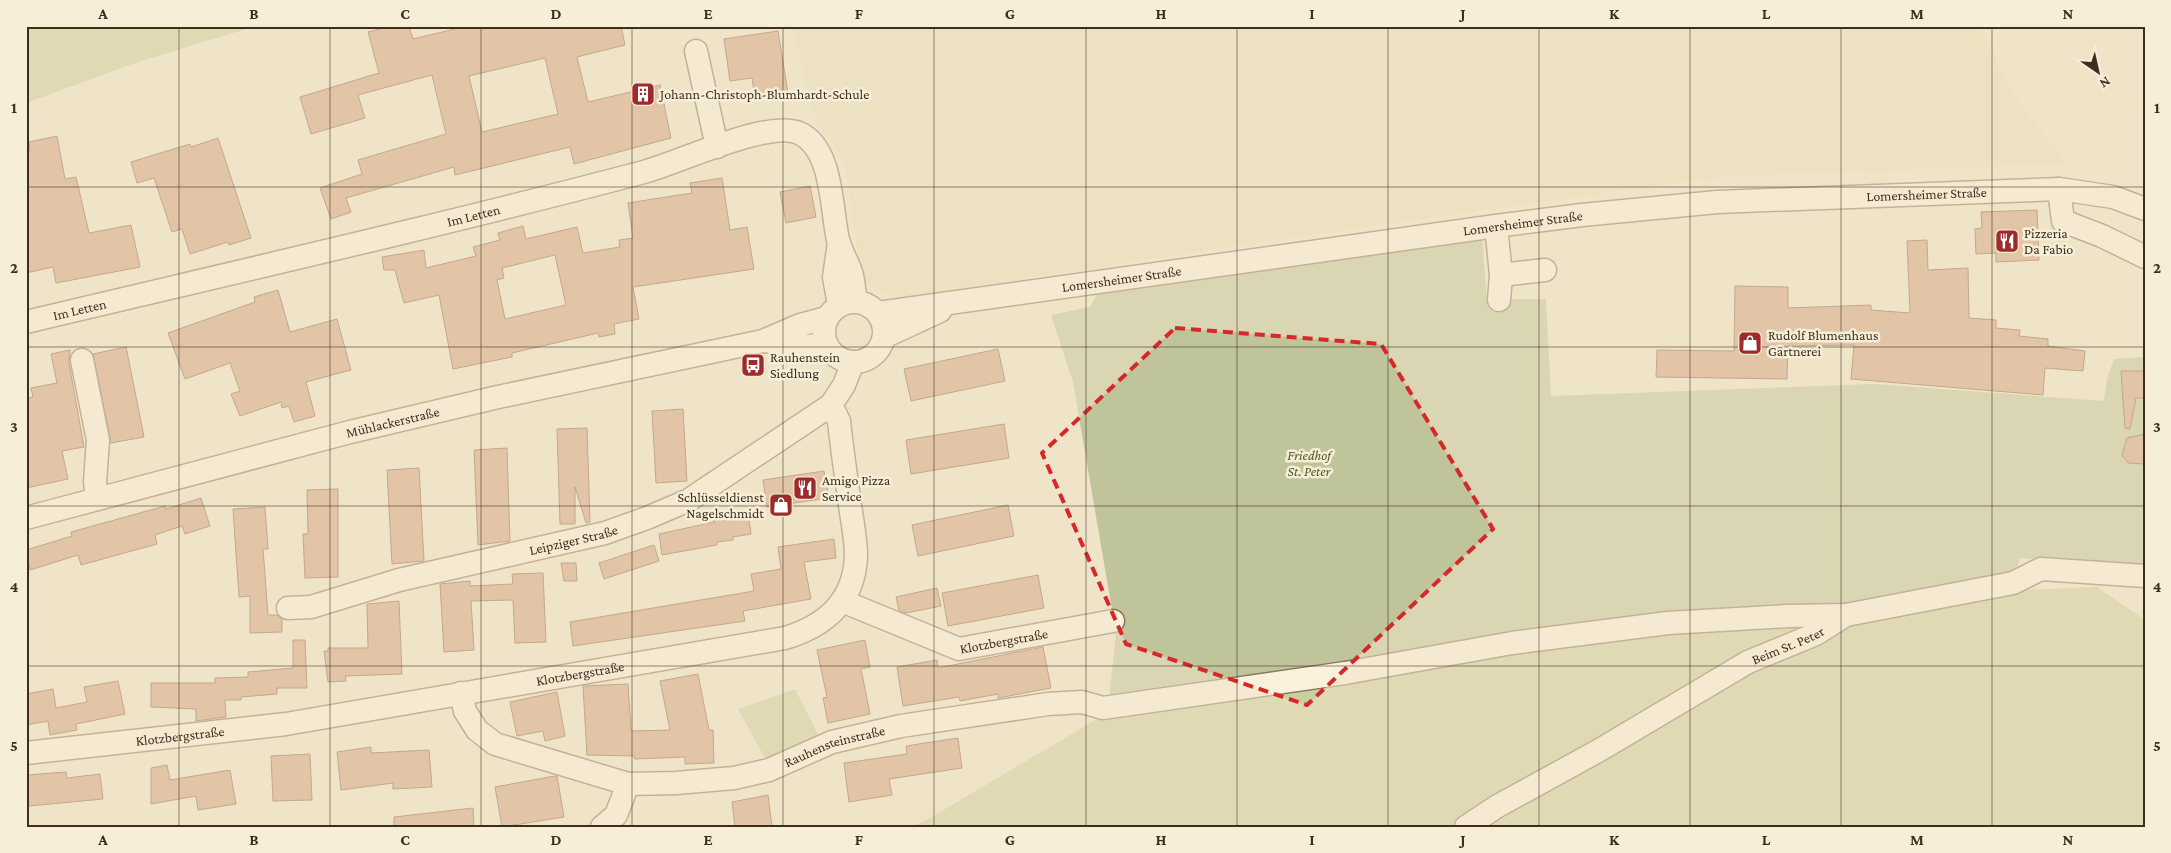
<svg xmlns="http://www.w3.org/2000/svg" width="2171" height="853" font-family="'Crimson Pro',serif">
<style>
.farmland{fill:#e6deb5}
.green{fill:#c9cf9b}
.cemetery{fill:#bfc49a}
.building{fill:#cf9f7d;stroke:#8d5f41;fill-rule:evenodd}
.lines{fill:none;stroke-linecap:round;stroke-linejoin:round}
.minor-casing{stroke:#8d765c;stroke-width:25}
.minor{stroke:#faf1dc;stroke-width:22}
.marked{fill:none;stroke:#d62828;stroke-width:4;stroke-dasharray:10 6;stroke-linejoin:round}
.grid{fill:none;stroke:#3d2e20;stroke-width:1;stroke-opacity:0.55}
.labels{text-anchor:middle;stroke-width:5;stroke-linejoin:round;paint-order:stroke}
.poi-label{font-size:14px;fill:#3d2e20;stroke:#f7eed8;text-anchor:start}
.street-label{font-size:14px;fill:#3d2e20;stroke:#f7eed8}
.park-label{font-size:14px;font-style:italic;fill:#4d5a26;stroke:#f7eed8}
.neatline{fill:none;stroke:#3d2e20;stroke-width:2}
.grid-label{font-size:16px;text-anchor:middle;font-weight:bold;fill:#3d2e20}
</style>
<rect width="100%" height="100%" fill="#f0e4c8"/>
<!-- farmland -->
<path class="farmland" d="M792 26H1978L2021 106 2068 164 1729 176 1288 238 897 298 862 282 844 159 816 122Z"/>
<!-- green -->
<g class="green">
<path d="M26 26H256L138 62 26 103Z"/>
<path d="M2097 587 2145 620V827H911L930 818 1102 716 1340 684 1596 641 1722 626 1848 627 2017 590Z"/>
<path d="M795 689 821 740 767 762 738 709Z"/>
</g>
<!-- cemetery -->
<path class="cemetery" d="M1482 238 1487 299H1546L1551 396 1874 384 2104 401 2107 379 2114 359 2145 357V571L2021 558 2010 580 1923 595 1109 700 1116 633 1073 382 1051 315 1090 307 1100 289Z"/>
<!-- building -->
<g class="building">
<path d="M391 26H409L413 39 467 26H621L625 45 577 57 588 102 660 85 671 138 574 164 570 147 455 175 454 167 346 198 351 212 331 219 320 188 362 174 358 160 446 134 432 75 358 95 365 118 311 134 300 97 379 73 368 32ZM545 58 558 114 482 132 469 76Z"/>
<path d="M778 31 788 93 755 98 752 78 730 81 724 39Z"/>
<path d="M57 136 65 179 76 177 89 233 131 225 140 267 56 283 53 267 26 273V150H30L29 142Z"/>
<path d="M218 138 251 238 229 245 228 242 190 254 182 229 172 232 154 178 137 183 131 162 190 144 191 147Z"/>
<path d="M722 178 730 230 747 227 754 269 633 287 639 319 614 324 615 334 599 337 598 333 512 353V357L453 369 439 295 404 303 395 270H384L382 257 424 250 426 268 476 256 473 247 500 240 498 233 523 226 526 239 577 227 583 253 620 247 619 240 633 238 628 203 692 193 690 183ZM555 255 566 305 505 319 497 280 504 278 502 268Z"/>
<path d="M810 186 816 217 786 223 780 192Z"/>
<path d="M2037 210 2039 260 1996 262V253L1976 254 1975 229 1982 228 1981 212Z"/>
<path d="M1927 240 1928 270 1968 268 1969 318 1996 320V328L2020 330 2019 336 2048 339V346L2085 351 2083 371 2045 368 2043 395 1851 379 1854 345 1788 346 1787 379 1656 377 1657 350 1734 351 1735 286 1788 287V308L1871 305V310L1910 313 1907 241Z"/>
<path d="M278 290 290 332 337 319 351 370 306 382 315 416 294 422 289 406 282 408 281 402 240 416 231 394 240 391 230 363 185 379 168 333 255 302 254 297Z"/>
<path d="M126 347 144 437 111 443 93 354Z"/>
<path d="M998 349 1005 381 911 401 904 369Z"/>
<path d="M70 350 69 363 84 447 62 451 68 479 26 488V398L33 397 31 388 57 383 51 354Z"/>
<path d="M2121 371H2145V398H2136L2130 429 2125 428Z"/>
<path d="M683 409 687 481 656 483 652 411Z"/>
<path d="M1004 424 1009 458 911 474 906 440Z"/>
<path d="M587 428 590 522 586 523 575 487V524H560L557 429Z"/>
<path d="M2145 434V464L2128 463 2122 455 2127 438Z"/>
<path d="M507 448 510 541 478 545 474 450Z"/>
<path d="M419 468 424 561 392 564 387 470Z"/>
<path d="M824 471 829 498 767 507 763 480Z"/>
<path d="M338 489V577L305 578 303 534H308L307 490Z"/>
<path d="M201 498 210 526 185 534 182 526 155 535 157 544 81 565 78 555 30 570 26 550 72 536 71 532 165 506 166 509Z"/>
<path d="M1008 505 1014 536 918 556 912 525Z"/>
<path d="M265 507 268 549H263L268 615H277L282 619V632L250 633V596L239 597 233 509Z"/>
<path d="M748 512 751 534 733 537V540L717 542V545L662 555 659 534 714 522V519L730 517 729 514Z"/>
<path d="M834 539 836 558 804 562 811 599 743 611 745 621 573 646 570 622 754 591 751 574 781 569 778 547Z"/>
<path d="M654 545 659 561 604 579 599 563Z"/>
<path d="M561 563H576L577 581H564Z"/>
<path d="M543 573 546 642 515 643 513 600 471 601 474 650 444 652 440 584 470 581V586L513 584 512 574Z"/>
<path d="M1038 575 1044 608 948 626 942 593Z"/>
<path d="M937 588 941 606 906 613 899 610 896 597Z"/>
<path d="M399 601 402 674 345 676 346 681 328 682 324 651H328V648H368L367 604Z"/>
<path d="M293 640H305L307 688H277V694L241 697V700H225L226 717 196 721V709L151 707V683H215V678L248 677V672L293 668Z"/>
<path d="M865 640 870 667 861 669 870 714 828 723 823 698 827 697 817 650Z"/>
<path d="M1043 647 1051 688 998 698V694L960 701 959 697 903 706 897 667 937 660 938 668Z"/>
<path d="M698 674 709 730H713L714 763 685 764V757L635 759 634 756 587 755 583 686 628 684 631 731 670 730 660 681Z"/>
<path d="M118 681 125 714 76 724 77 730 50 735 48 721 26 725V694L53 689 56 708 87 702 84 687Z"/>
<path d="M557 692 565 736 545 741 543 731 517 736 510 702Z"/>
<path d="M958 738 962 768 889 779 892 795 849 802 844 763 907 754 906 746Z"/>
<path d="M371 747V753L429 750 432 787 393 789V783L341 790 337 752Z"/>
<path d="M310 754 312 800 273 801 271 756Z"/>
<path d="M167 765 170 780 230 770 236 804 198 810 196 796 151 804V768Z"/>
<path d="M66 772 67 778 100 774 103 799 29 806 27 775Z"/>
<path d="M555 776H557L564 817 502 827 495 787Z"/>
<path d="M768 795 772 827H735L732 802Z"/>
<path d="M473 808 474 827H394V817Z"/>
</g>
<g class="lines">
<!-- minor casing -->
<g class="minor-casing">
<g id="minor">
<path d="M696 51 717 147"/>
<path d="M2059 189 2063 221 2102 236 2145 257"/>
<path d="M1496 226 1501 275 1499 300"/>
<path d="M839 243 834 277 839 305"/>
<path d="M1501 275 1545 270"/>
<circle cx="854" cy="332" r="30"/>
<path id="s1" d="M878 313 1496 226 1582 215 1717 202 2059 189 2113 197 2145 209"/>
<path id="s2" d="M26 322C232 273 439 226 644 172 678 163 769 119 799 133 833 148 831 209 838 240 841 251 847 261 851 272 854 281 854 292 856 301"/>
<path d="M884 337 940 311"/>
<path d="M765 341 802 346 826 345"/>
<path d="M82 360 98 440 95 482 97 499"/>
<path id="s3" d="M26 518 350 432 498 397 763 341 800 325 826 318"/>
<path id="s4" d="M842 601 959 649 1113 621"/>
<path id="s5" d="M288 608 311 607 399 580 605 533 647 518 689 500 831 405"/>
<path id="s6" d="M461 693 465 711 477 730 495 744 628 784 676 783 734 778 769 770 832 742 901 726 1048 704 1082 702 1103 708 1345 673 1512 643 1668 623 1789 616 1846 615"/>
<path id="s7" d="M26 753 286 724 785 638C826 626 855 600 856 555 856 539 852 521 850 505 846 477 842 449 839 421L831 405 844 385 853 362"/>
<path d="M602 827 616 815 628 784"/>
<path id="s8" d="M1466 827 1496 807 1598 751 1748 662 1816 634 1846 615 2013 583 2041 569 2145 576"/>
</g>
</g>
<!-- minor -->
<use href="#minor" class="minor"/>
</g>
<!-- marked area -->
<path d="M0 0H2171V853H0ZM1175 328 1381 344 1493 529 1307 705 1126 644 1042 453Z" fill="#f0e4c8" fill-opacity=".55" fill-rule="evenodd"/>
<path class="marked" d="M1175 328 1381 344 1493 529 1307 705 1126 644 1042 453Z"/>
<!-- grid -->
<path class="grid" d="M179 26V827M330 26V827M481 26V827M632 26V827M783 26V827M934 26V827M1086 26V827M1237 26V827M1388 26V827M1539 26V827M1690 26V827M1841 26V827M1992 26V827M26 187H2145M26 347H2145M26 506H2145M26 666H2145"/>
<!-- icons -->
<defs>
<g id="building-square" transform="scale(1.25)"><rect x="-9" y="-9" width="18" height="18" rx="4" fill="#9e2a2b" stroke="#f7eed8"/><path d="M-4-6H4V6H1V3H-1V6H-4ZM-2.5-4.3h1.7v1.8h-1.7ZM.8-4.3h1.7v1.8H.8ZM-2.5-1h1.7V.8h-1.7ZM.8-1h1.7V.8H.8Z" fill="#fff"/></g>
<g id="restaurant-square" transform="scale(1.25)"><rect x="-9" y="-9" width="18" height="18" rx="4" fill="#9e2a2b" stroke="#f7eed8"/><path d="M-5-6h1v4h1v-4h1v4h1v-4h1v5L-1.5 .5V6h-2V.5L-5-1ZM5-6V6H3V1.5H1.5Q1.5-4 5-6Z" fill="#fff"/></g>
<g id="shop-square" transform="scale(1.25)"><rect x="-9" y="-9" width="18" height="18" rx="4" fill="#9e2a2b" stroke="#f7eed8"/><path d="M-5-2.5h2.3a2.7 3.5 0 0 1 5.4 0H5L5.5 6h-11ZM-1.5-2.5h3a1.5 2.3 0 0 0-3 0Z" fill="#fff"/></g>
<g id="bus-square" transform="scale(1.25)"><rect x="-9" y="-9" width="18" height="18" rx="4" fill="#9e2a2b" stroke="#f7eed8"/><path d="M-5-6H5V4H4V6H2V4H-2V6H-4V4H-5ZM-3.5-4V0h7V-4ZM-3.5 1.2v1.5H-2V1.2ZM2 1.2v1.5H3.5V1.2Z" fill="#fff"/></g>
</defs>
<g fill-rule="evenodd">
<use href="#building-square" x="643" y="94"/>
<use href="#restaurant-square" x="2007" y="241"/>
<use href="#shop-square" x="1750" y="343"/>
<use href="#bus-square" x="753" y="365"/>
<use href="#restaurant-square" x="805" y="488"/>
<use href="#shop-square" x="781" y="505"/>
</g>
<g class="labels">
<!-- poi labels -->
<g class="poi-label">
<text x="660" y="99">Johann-Christoph-Blumhardt-Schule</text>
<text x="2024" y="238">Pizzeria<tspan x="2024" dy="16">Da Fabio</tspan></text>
<text x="1768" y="340">Rudolf Blumenhaus<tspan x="1768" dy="16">Gärtnerei</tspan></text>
<text x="770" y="362">Rauhenstein<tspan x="770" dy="16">Siedlung</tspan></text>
<text x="822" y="485">Amigo Pizza<tspan x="822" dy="16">Service</tspan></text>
<text x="764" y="502" text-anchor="end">Schlüsseldienst<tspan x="764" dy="16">Nagelschmidt</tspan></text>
</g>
<!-- street labels -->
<g class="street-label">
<text dy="5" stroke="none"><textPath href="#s1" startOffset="1056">Lomersheimer Straße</textPath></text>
<text dy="5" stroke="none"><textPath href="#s2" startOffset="460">Im Letten</textPath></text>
<text dy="5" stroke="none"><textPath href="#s1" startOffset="651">Lomersheimer Straße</textPath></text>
<text dy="5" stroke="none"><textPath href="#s1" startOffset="246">Lomersheimer Straße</textPath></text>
<text dy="5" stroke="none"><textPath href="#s2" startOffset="55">Im Letten</textPath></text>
<text dy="5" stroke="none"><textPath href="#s3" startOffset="379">Mühlackerstraße</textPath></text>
<text dy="5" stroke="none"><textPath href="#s5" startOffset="294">Leipziger Straße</textPath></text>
<text dy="5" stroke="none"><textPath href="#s4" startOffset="172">Klotzbergstraße</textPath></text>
<text dy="5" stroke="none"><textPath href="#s8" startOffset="370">Beim St. Peter</textPath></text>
<text dy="5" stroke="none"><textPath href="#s7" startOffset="560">Klotzbergstraße</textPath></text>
<text dy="5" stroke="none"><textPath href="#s7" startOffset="155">Klotzbergstraße</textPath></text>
<text dy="5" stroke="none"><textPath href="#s6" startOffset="415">Rauhensteinstraße</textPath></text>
</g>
<!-- park labels -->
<g class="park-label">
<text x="1309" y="460">Friedhof<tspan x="1309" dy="16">St. Peter</tspan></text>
</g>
</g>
<!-- border -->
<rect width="2171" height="853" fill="none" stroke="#f7eed8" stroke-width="55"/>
<!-- north arrow -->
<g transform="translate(2098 72) rotate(146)" stroke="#f7eed8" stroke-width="4" paint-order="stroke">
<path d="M0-4L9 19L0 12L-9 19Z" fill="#3d2e20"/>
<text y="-8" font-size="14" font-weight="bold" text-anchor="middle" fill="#3d2e20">N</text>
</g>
<rect x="28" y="28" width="2116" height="798" class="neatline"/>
<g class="grid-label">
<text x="103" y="19">A</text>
<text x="254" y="19">B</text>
<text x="405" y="19">C</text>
<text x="556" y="19">D</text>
<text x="708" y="19">E</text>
<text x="859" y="19">F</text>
<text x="1010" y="19">G</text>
<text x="1161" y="19">H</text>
<text x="1312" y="19">I</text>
<text x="1463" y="19">J</text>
<text x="1614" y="19">K</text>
<text x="1766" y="19">L</text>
<text x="1917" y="19">M</text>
<text x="2068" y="19">N</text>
<text x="14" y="113">1</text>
<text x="2157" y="113">1</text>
<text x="14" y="273">2</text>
<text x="2157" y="273">2</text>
<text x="14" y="432">3</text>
<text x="2157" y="432">3</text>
<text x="14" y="592">4</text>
<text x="2157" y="592">4</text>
<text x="14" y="751">5</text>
<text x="2157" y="751">5</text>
<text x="103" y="845">A</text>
<text x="254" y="845">B</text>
<text x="405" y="845">C</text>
<text x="556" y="845">D</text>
<text x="708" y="845">E</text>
<text x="859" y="845">F</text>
<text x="1010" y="845">G</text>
<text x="1161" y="845">H</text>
<text x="1312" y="845">I</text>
<text x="1463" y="845">J</text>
<text x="1614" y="845">K</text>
<text x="1766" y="845">L</text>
<text x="1917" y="845">M</text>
<text x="2068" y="845">N</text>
</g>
</svg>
